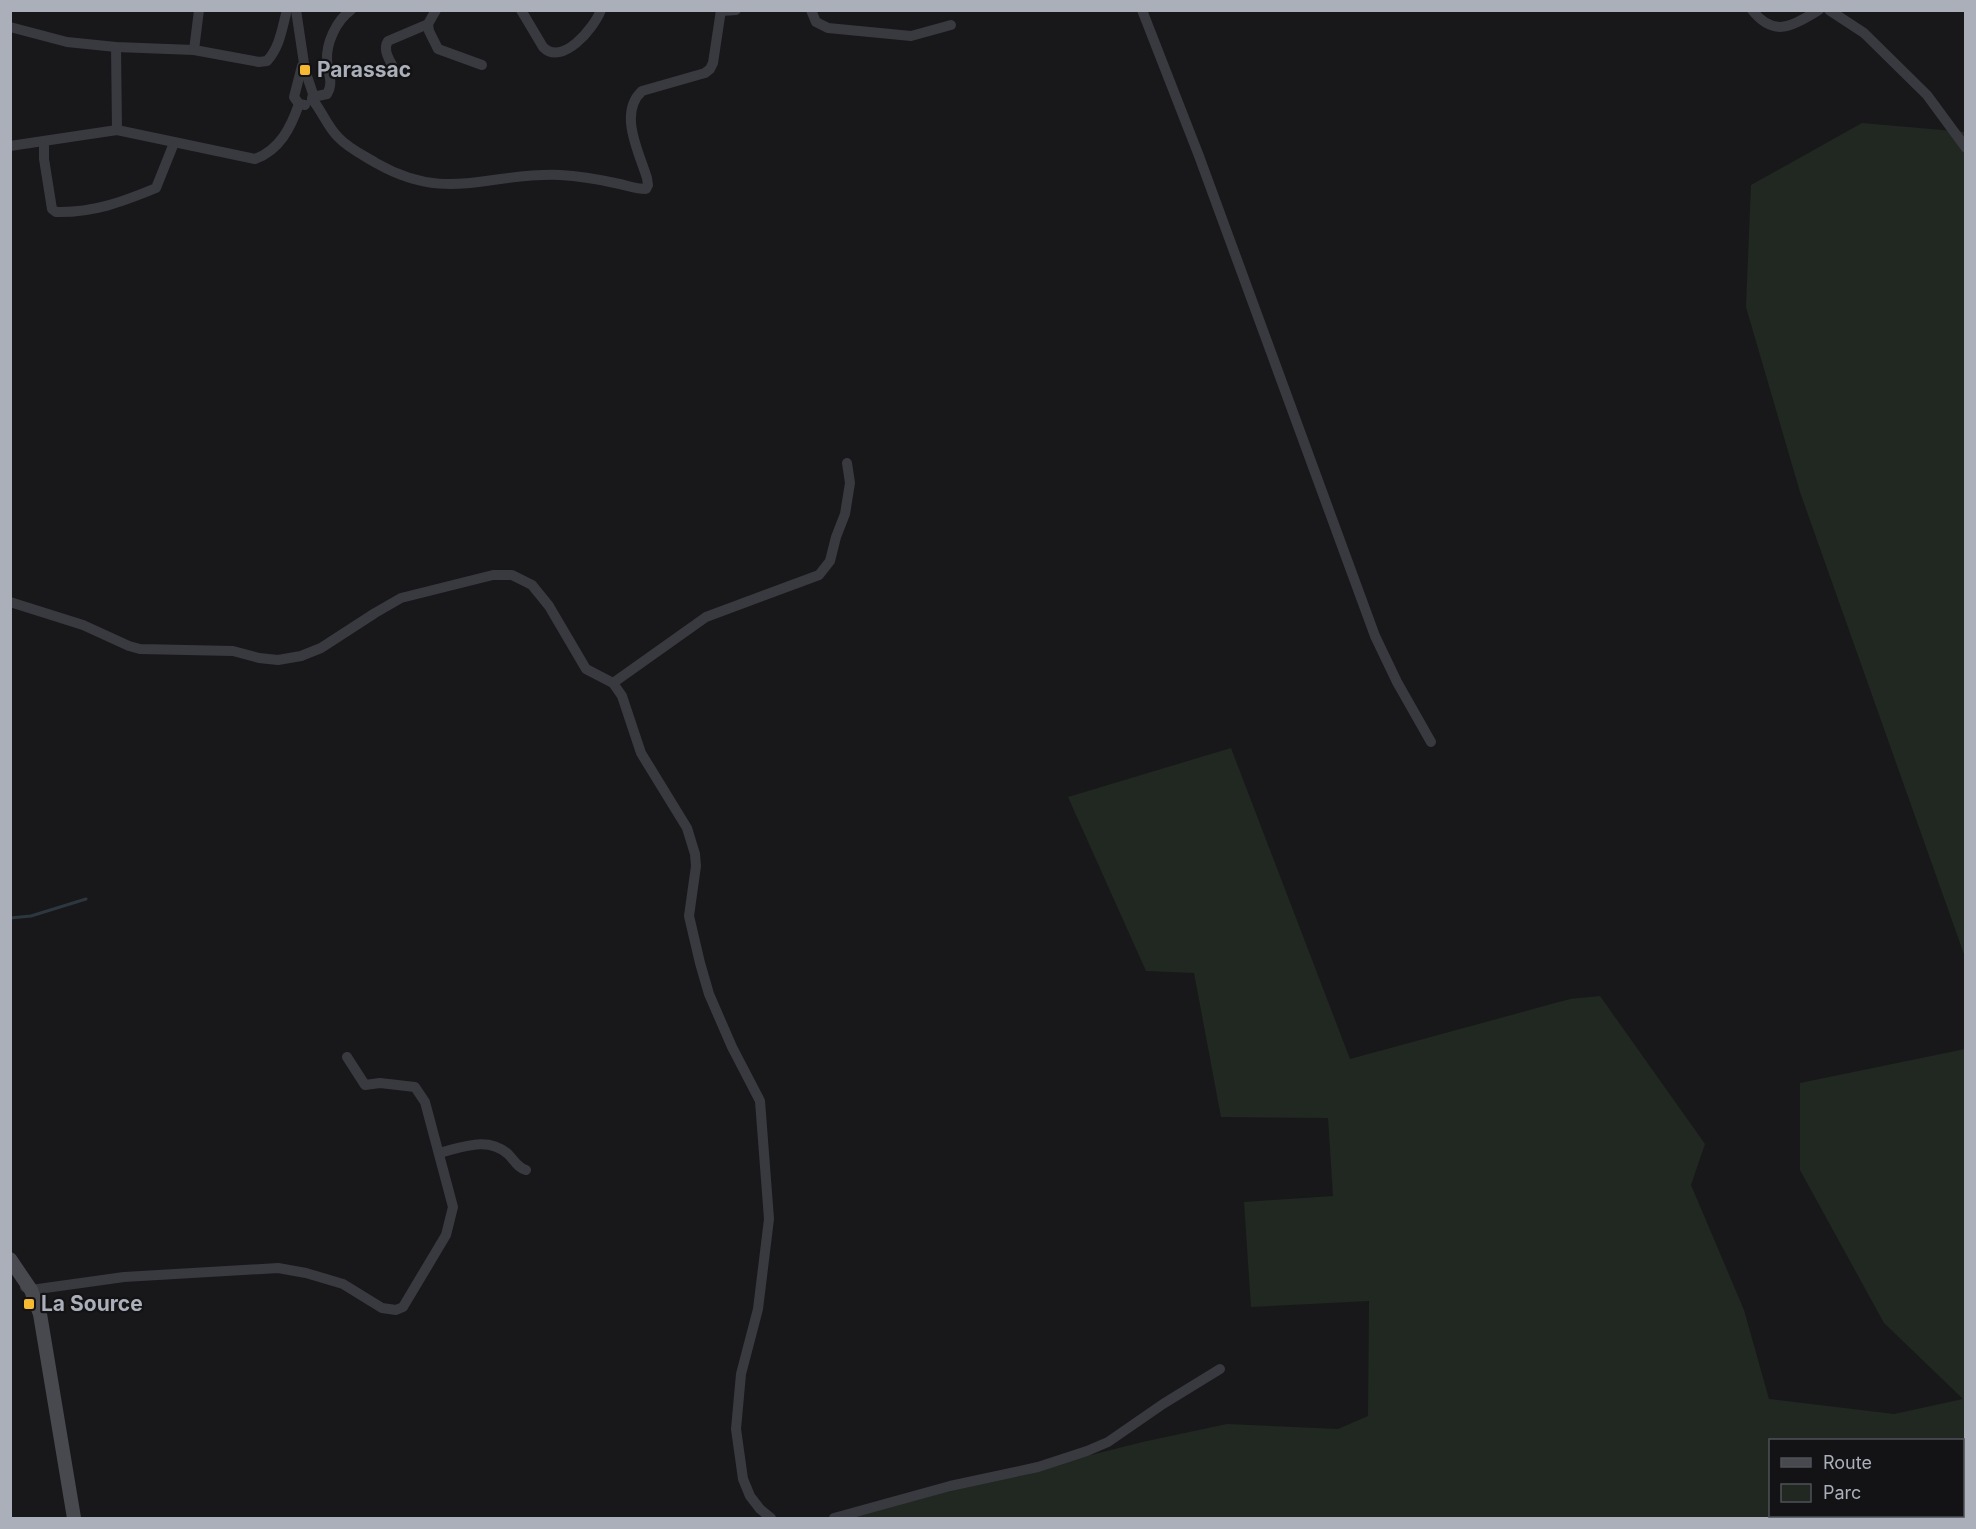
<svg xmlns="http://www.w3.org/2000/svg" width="1976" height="1529" font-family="Inter,sans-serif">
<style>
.green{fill:#202821;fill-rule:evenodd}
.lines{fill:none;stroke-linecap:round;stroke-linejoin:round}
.stream{stroke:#2d373f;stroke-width:3}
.street{stroke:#393a3f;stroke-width:10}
.secondary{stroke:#47494f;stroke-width:14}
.poi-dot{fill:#f8b932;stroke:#131315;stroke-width:2}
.labels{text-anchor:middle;stroke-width:4.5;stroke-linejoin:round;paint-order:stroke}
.poi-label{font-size:21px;font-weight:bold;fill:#aaafba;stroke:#131315;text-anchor:start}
</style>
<rect width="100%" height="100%" fill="#18181a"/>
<!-- green -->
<g class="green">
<path d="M1862 123 1965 132V957L1800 492 1746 307 1751 185Z"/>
<path d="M1231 748 1350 1059 1570 999 1600 996 1705 1144 1691 1185 1744 1310 1769 1399 1894 1414 1963 1399 1884 1323 1800 1170V1083L1965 1049V1518H839L1147 1441 1227 1424 1338 1429 1368 1416 1369 1301 1251 1307 1244 1202 1333 1196 1328 1118 1221 1117 1194 973 1146 971 1068 797ZM1770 1440H1962V1516H1770Z"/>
</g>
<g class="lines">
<!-- stream -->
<path class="stream" d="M10 918 31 916 86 899"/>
<!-- street -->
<g class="street">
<path d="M296 10 305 70 313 94 312 99"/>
<path d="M436 10 428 24 429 31 438 49 482 65"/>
<path d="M521 10 543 47C562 67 594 28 601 10"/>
<path d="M811 10 816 22 828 28 911 36 951 25"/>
<path d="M1142 10 1199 156 1375 636 1397 682 1431 742"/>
<path d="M1752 10C1775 39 1793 25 1819 10"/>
<path d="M1829 10 1864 33 1927 95 1966 148"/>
<path d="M721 11 736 10"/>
<path d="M10 27 67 42 116 47 194 50 259 62 267 61C280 47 282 28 287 10"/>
<path d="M116 47 117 130"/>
<path d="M194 50 199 10"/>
<path d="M302 66 294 97 299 104 305 105"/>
<path d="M394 69C390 60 382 50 388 41L428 24"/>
<path d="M313 97 327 94C334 83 328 73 327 61 326 43 336 21 351 10"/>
<path d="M312 99C322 111 327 126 338 137 348 148 363 155 376 163 448 204 487 172 560 175 578 176 597 179 615 183 626 185 635 189 646 189L648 185 647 178C639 152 618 113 642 91L705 73 710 69 713 63 721 10"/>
<path d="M44 142V159L52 209 56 212C93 213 122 202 156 188L174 143"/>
<path d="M10 146 117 130 255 159C280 150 291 127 299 104"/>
<path d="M10 602 83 625 129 646 140 649 233 651 259 658 278 660 301 656 321 648 375 613 401 598 493 575H512L532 585 549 606 586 669 613 683 622 696 641 753 687 828 695 854 696 866 689 916 700 963 709 994 732 1047 760 1101 769 1219 758 1309 741 1374 736 1429 743 1479 750 1496 760 1509 771 1518"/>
<path d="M613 683 706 617 819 575 830 561 836 537 845 514 850 483 847 463"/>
<path d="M439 1153C463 1147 488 1136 508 1154 515 1161 517 1167 526 1170"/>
<path d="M25 1287 31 1290 124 1277 278 1268 306 1273 343 1284 382 1308 396 1310 403 1307 446 1235 453 1207 425 1102 415 1087 380 1083 365 1085 347 1057"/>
<path d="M834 1518 950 1486 1038 1467 1087 1451 1108 1442 1163 1404 1220 1369"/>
</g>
<!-- secondary -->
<path class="secondary" d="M10 1259 31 1290 40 1314 74 1518"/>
</g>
<!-- markers -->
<g class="poi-dot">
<rect x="299" y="64" width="12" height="12" rx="3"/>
<rect x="23" y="1298" width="12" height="12" rx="3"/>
</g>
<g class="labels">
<!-- poi labels -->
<g class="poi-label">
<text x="317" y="77">Parassac</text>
<text x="41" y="1311">La Source</text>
</g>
</g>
<!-- border -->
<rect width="1976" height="1529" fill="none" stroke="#aaafba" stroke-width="24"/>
<!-- legend -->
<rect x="1769" y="1439" width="195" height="78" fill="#131315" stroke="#4f5157" stroke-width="1.5"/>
<rect x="1781" y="1458" width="30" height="9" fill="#47494f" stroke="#4f5157" stroke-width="1.5"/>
<text x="1823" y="1469" font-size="18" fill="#aaafba">Route</text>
<rect x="1781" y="1484" width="30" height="18" fill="#202821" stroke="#4f5157" stroke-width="1.5"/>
<text x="1823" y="1499" font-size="18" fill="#aaafba">Parc</text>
</svg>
